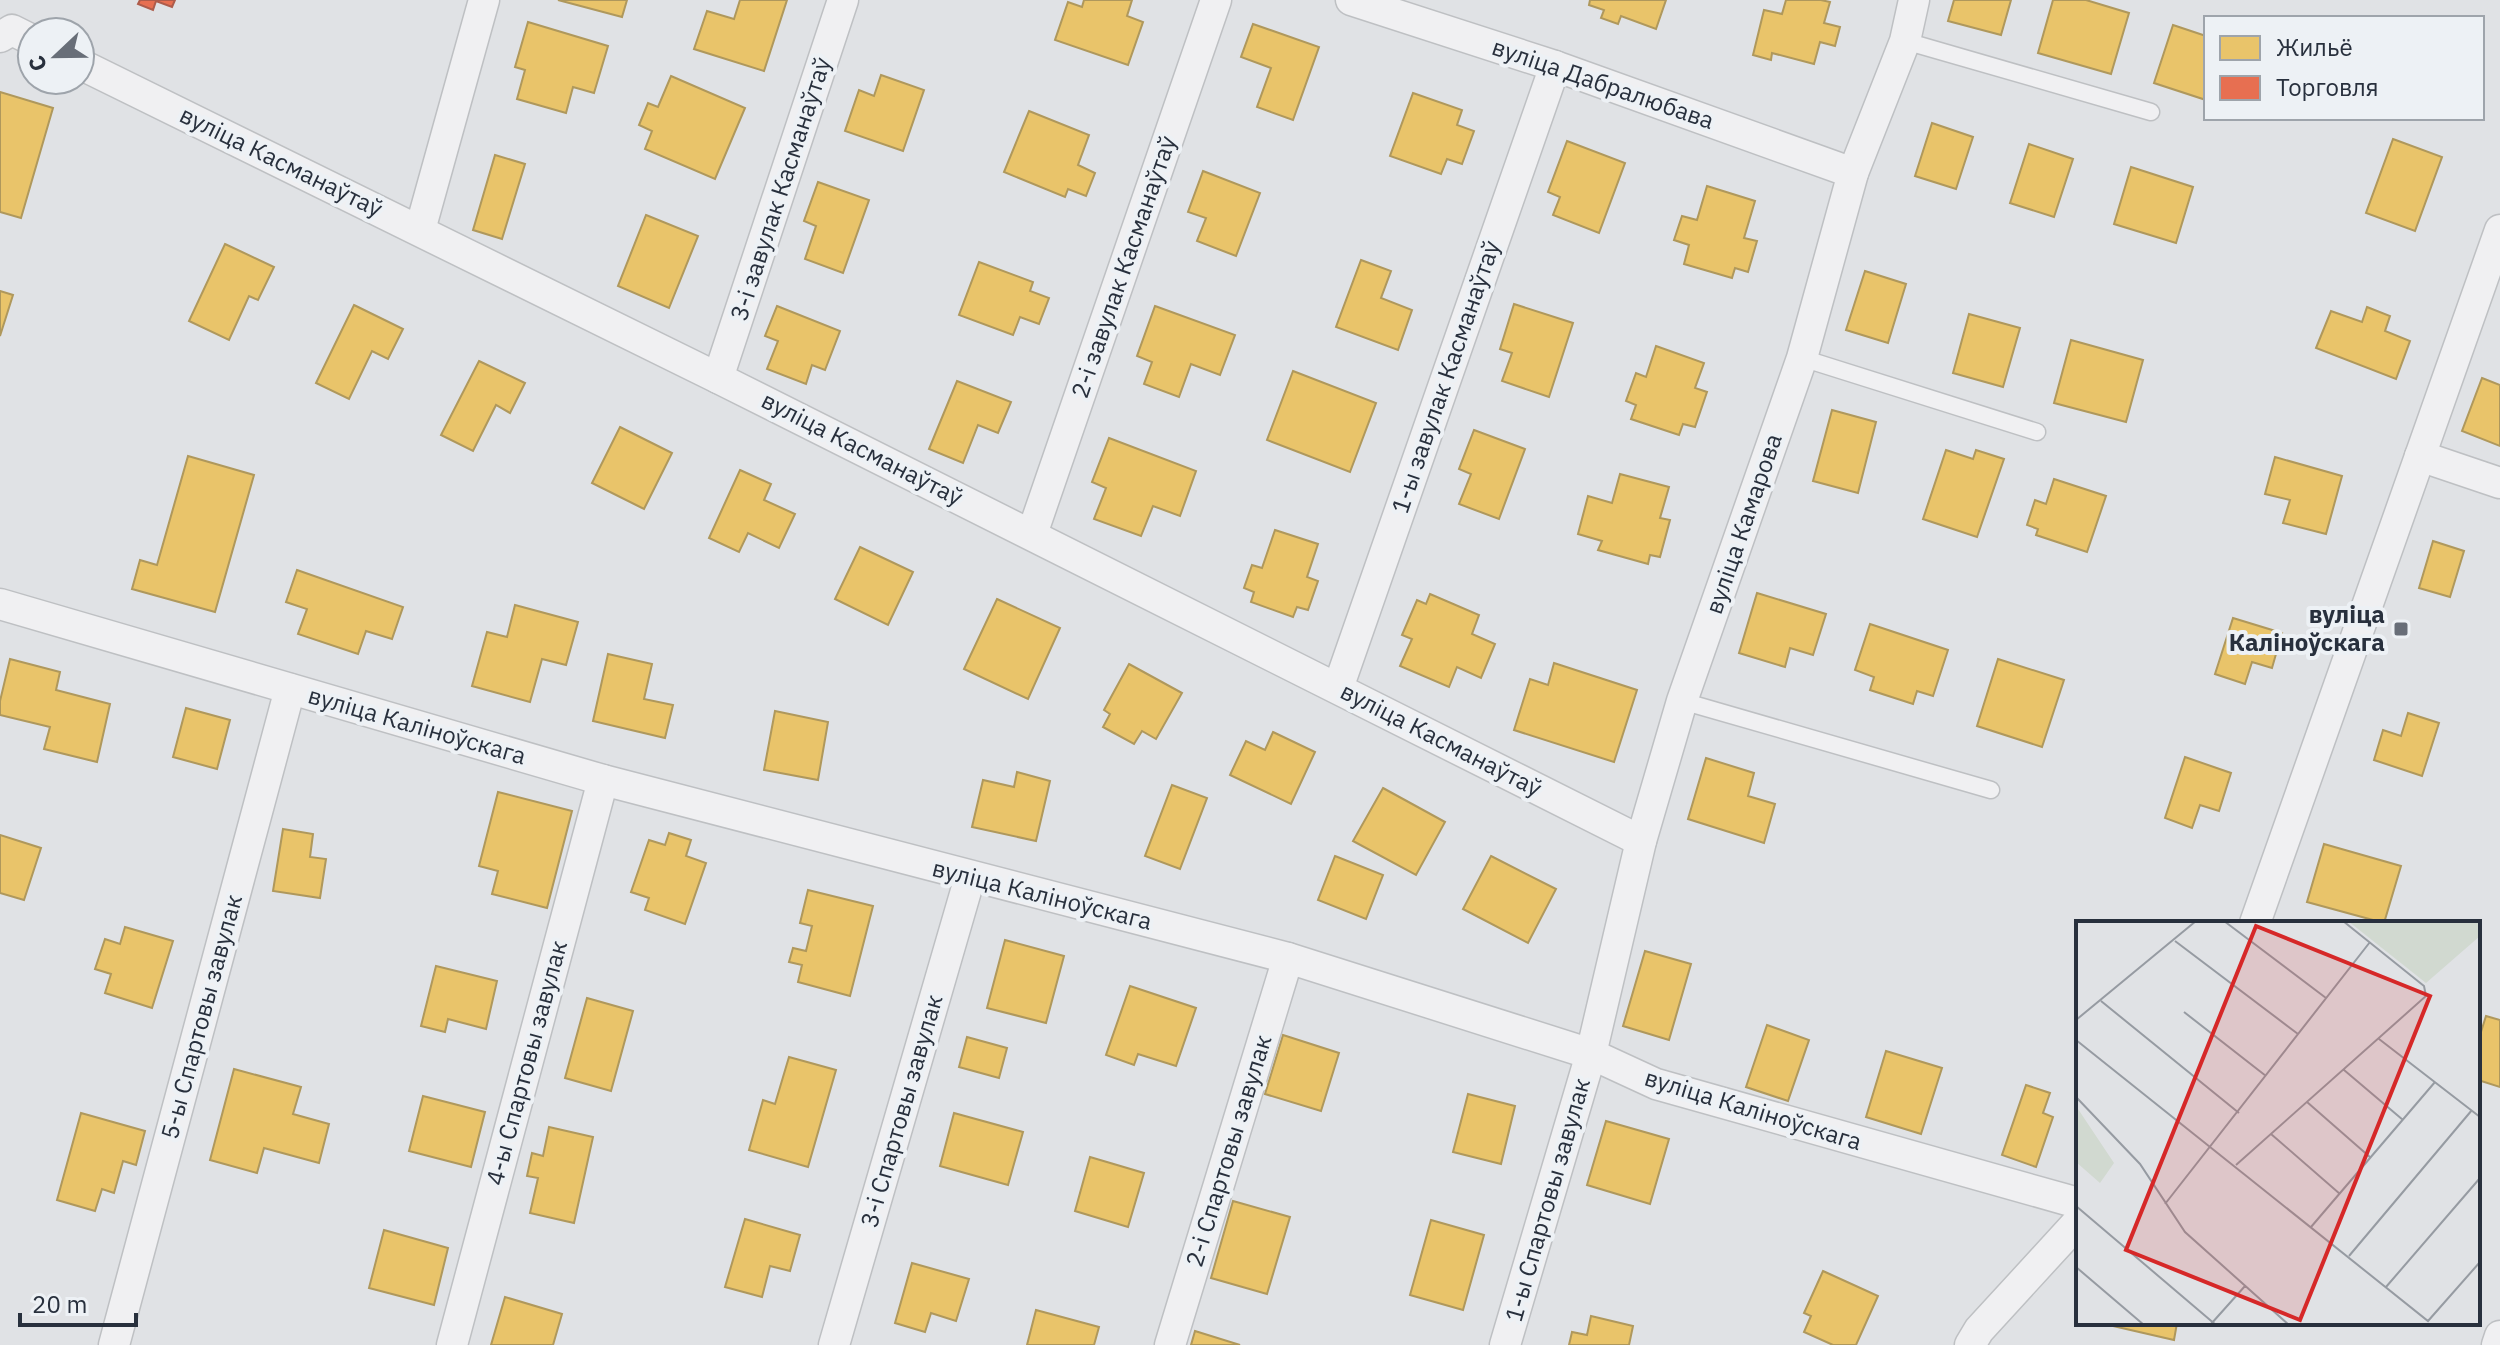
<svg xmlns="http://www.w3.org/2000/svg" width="2500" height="1345" font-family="'IBM Plex Sans',sans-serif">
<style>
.homes{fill:#e9c46a;stroke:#af985c;stroke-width:2}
.shops{fill:#e76f51;stroke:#ae5c4b;stroke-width:2}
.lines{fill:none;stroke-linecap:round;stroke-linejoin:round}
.service-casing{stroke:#bec0c3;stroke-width:19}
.minor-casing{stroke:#bec0c3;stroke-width:33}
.service{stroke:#f0f0f2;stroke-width:16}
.minor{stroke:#f0f0f2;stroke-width:30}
.poi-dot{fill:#686e78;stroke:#edf1f5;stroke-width:3}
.labels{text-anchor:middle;stroke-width:8;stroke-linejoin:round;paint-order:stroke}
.street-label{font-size:24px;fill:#28303d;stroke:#edf1f5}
.poi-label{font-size:24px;font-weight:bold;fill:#28303d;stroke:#edf1f5;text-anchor:end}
.inset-road{fill:none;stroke:#969ba2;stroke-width:2}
.view{fill:#d62828;fill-opacity:0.15;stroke:#d62828;stroke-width:4}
.inset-edge{fill:none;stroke:#28303d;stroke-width:4}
</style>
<rect width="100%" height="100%" fill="#e0e2e5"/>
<!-- homes -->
<g class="homes">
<path d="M558 0H627L622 17Z"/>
<path d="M740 0H787L764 71 694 49 707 11 734 19Z"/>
<path d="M1084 0H1132L1127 16 1143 22 1128 65 1055 40 1068 2 1082 7Z"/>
<path d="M1590 0H1666L1656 29 1621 16 1618 24 1601 18 1604 10 1589 5Z"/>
<path d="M1786 0H1821L1830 2 1824 23 1840 27 1835 46 1820 42 1814 64 1772 53 1771 60 1753 55 1764 10 1782 14Z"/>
<path d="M1954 0H2011L2001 35 1948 21Z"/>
<path d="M2053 0H2086L2129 13 2111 74 2038 53Z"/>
<path d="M528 22 608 46 594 93 573 87 566 113 517 99 525 70 515 67Z"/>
<path d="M1253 24 1319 47 1293 120 1257 107 1271 68 1241 57Z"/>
<path d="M2173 25 2206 36V100L2154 83Z"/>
<path d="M881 75 924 90 903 151 845 131 859 90 874 96Z"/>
<path d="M671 76 745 108 715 179 645 149 652 131 639 125 648 103 658 107Z"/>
<path d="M0 92 53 108 21 218 0 212Z"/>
<path d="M1413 93 1462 110 1457 125 1474 131 1462 164 1447 159 1441 174 1390 156Z"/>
<path d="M1029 111 1089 135 1078 165 1095 173 1086 196 1068 189 1065 197 1004 172Z"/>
<path d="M1932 123 1973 137 1956 189 1915 176Z"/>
<path d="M2393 139 2442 157 2415 231 2366 213Z"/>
<path d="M1567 141 1625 163 1599 233 1553 215 1560 197 1548 192Z"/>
<path d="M2029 144 2073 159 2054 217 2010 203Z"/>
<path d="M495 155 525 164 502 239 473 230Z"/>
<path d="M2131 167 2193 187 2176 243 2114 224Z"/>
<path d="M1203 171 1260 193 1236 256 1197 241 1206 218 1188 212Z"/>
<path d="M818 182 869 200 843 273 805 259 816 226 804 221Z"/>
<path d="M1707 186 1755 201 1744 238 1757 241 1748 272 1735 268 1732 278 1684 264 1689 245 1674 240 1682 216 1697 220Z"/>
<path d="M646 215 698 236 669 308 618 286Z"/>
<path d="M225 244 274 267 258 300 249 296 229 340 189 321Z"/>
<path d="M1361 260 1391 271 1381 298 1412 310 1398 350 1336 327Z"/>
<path d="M979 262 1033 282 1030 291 1049 298 1039 324 1020 317 1013 335 959 315Z"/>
<path d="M1865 271 1906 284 1888 343 1846 330Z"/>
<path d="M0 291 13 295 0 336Z"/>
<path d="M1514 304 1573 323 1549 397 1502 381 1512 353 1500 349Z"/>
<path d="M354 305 403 329 388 359 372 351 349 399 316 383Z"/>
<path d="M777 306 840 331 825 370 812 365 806 384 767 369 778 341 765 336Z"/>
<path d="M1155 306 1235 335 1220 375 1191 364 1179 397 1144 384 1152 362 1137 356Z"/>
<path d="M2367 307 2390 316 2385 331 2410 341 2396 379 2316 348 2331 311 2362 322Z"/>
<path d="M1969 314 2020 328 2003 387 1953 373Z"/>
<path d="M2071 340 2143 360 2126 422 2054 403Z"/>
<path d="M1656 346 1704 363 1695 388 1707 392 1695 427 1683 424 1679 435 1631 419 1636 405 1626 401 1636 373 1646 377Z"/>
<path d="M479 361 525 383 510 413 496 405 473 451 441 435Z"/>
<path d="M1293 371 1376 403 1350 472 1267 440Z"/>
<path d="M2482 378 2500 385V446L2462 431Z"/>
<path d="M957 381 1011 402 998 433 978 425 963 463 929 449Z"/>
<path d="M1832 410 1876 422 1858 493 1813 481Z"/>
<path d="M620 427 672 453 644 509 592 483Z"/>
<path d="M1474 430 1525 449 1499 519 1459 504 1471 474 1459 469Z"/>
<path d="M1109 438 1196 471 1180 516 1153 506 1141 536 1094 519 1106 488 1092 482Z"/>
<path d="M1946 450 1973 459 1976 450 2004 459 1977 537 1923 519Z"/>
<path d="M188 456 254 475 215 612 132 589 140 560 157 565Z"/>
<path d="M2275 457 2342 476 2326 534 2283 523 2290 500 2265 494Z"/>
<path d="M740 470 771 484 764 500 795 514 779 548 748 533 739 552 709 538Z"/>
<path d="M1620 474 1669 487 1660 518 1670 520 1660 557 1650 555 1648 564 1598 550 1602 541 1578 534 1588 496 1612 503Z"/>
<path d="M2054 479 2106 496 2087 552 2036 535 2038 529 2027 525 2035 500 2046 504Z"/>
<path d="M1275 530 1318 544 1307 577 1318 581 1308 610 1297 607 1293 617 1251 602 1254 592 1244 588 1252 565 1262 568Z"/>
<path d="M2433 541 2464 551 2450 597 2419 588Z"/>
<path d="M860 547 913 572 888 625 835 599Z"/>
<path d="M297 570 403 607 392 639 366 631 358 654 298 634 307 609 286 602Z"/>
<path d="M1757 593 1826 614 1813 655 1790 648 1785 667 1739 653Z"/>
<path d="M1430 594 1479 615 1472 634 1495 644 1481 678 1457 667 1449 687 1400 666 1412 639 1402 635 1417 600 1426 604Z"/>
<path d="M997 599 1060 628 1028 699 964 669Z"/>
<path d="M515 605 578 622 566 665 542 659 530 702 472 686 487 632 507 637Z"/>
<path d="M2233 618 2282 633 2272 668 2252 662 2245 684 2215 674Z"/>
<path d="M1870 624 1948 650 1933 696 1917 691 1913 704 1870 690 1874 677 1855 670Z"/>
<path d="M608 654 652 664 644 699 673 705 665 738 593 721Z"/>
<path d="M10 659 60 672 56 690 110 704 97 762 44 749 50 727 0 715V701Z"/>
<path d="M1998 659 2064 680 2042 747 1977 726Z"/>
<path d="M1554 663 1637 690 1614 762 1514 730 1530 679 1548 685Z"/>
<path d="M1129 664 1182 693 1156 739 1142 731 1134 744 1103 727 1110 714 1104 710Z"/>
<path d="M186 708 230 720 217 769 173 757Z"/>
<path d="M775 711 828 722 818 780 764 770Z"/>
<path d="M2408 713 2439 723 2422 776 2374 760 2383 730 2401 736Z"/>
<path d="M1273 732 1315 752 1291 804 1230 775 1246 741 1265 750Z"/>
<path d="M2185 757 2231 773 2219 811 2200 805 2192 828 2165 818Z"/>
<path d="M1706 758 1754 773 1748 796 1775 804 1764 843 1688 819Z"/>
<path d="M1017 772 1050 781 1036 841 972 827 983 780 1014 787Z"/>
<path d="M1172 785 1207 798 1180 869 1145 856Z"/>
<path d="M1383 788 1445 822 1416 875 1353 841Z"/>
<path d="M498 792 572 811 547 908 492 894 498 871 479 866Z"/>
<path d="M283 829 313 834 310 857 326 859 320 898 273 891Z"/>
<path d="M669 833 691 840 686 856 706 863 685 924 645 910 649 898 631 892 649 840 665 845Z"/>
<path d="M0 835 41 848 24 900 0 893Z"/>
<path d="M2324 844 2401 866 2384 923 2307 902Z"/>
<path d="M1335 856 1383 875 1366 919 1318 900Z"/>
<path d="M1491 856 1556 889 1528 943 1463 909Z"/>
<path d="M808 890 873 906 850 996 798 982 802 965 789 962 793 948 806 951 812 926 800 923Z"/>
<path d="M125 927 173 941 152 1008 105 993 111 974 95 969 105 939 120 944Z"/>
<path d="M1005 940 1064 956 1046 1023 987 1008Z"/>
<path d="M1645 951 1691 964 1669 1040 1623 1026Z"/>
<path d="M436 966 497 981 486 1029 448 1019 445 1032 421 1026Z"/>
<path d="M1130 986 1196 1008 1176 1066 1138 1054 1134 1065 1106 1055Z"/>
<path d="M587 998 633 1011 611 1091 565 1078Z"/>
<path d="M2486 1016 2500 1020V1087L2478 1080V1034L2480 1035Z"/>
<path d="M1767 1025 1809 1040 1788 1101 1746 1087Z"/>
<path d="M1283 1035 1339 1053 1321 1111 1265 1094Z"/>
<path d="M967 1037 1007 1048 999 1078 959 1067Z"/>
<path d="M1886 1051 1942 1068 1921 1134 1866 1117Z"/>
<path d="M789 1057 836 1070 808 1167 749 1150 763 1100 775 1104Z"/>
<path d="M234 1069 301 1087 293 1114 329 1124 319 1163 264 1148 257 1173 210 1160Z"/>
<path d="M2026 1085 2050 1093 2043 1113 2053 1117 2036 1167 2002 1155Z"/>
<path d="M1468 1094 1515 1106 1501 1164 1453 1152Z"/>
<path d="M423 1096 485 1112 471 1167 409 1151Z"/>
<path d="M81 1113 145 1131 136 1165 123 1161 114 1193 102 1189 95 1211 57 1200Z"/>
<path d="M954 1113 1023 1132 1008 1185 940 1166Z"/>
<path d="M1606 1121 1669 1139 1650 1204 1587 1185Z"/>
<path d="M549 1127 593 1137 574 1223 530 1213 538 1178 527 1176 532 1153 543 1156Z"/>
<path d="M1090 1157 1144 1173 1128 1227 1075 1211Z"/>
<path d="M1233 1201 1290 1217 1267 1294 1211 1278Z"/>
<path d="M745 1219 800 1235 790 1271 770 1266 762 1297 725 1287Z"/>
<path d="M1431 1220 1484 1235 1463 1310 1410 1295Z"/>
<path d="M384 1230 448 1248 434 1305 369 1288Z"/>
<path d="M912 1263 969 1279 956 1321 931 1313 925 1332 895 1323Z"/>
<path d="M1823 1271 1878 1296 1856 1345H1833L1804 1332 1811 1316 1804 1313Z"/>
<path d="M505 1297 562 1314 553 1345H491Z"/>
<path d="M1036 1310 1099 1327 1094 1345H1027Z"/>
<path d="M1591 1316 1633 1326 1629 1345H1569L1572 1332 1587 1335Z"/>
<path d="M2100 1323H2177L2174 1340Z"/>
<path d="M1195 1331 1240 1345H1191Z"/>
</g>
<!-- shops -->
<path class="shops" d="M140 0H175L172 7 156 1 153 10 138 4Z"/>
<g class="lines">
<!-- service casing -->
<g class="service-casing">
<g id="service">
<path d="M1905 41 2151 112"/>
<path d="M1802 358 2037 432"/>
<path d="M1682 701 1991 790"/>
</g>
</g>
<!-- minor casing -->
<g class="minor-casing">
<g id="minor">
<path d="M1351 0 1555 66 1853 173"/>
<path d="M0 37 12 30 32 40"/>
<path d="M80 64 718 378 1641 841"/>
<path d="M420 230 484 0"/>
<path d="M718 378 843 0"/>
<path d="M2420 456 2500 483"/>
<path d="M1032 534 1216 0"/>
<path d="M0 604 603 780 1288 958 1591 1054 1656 1084 2078 1203"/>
<path d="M1338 688 1555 66"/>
<path d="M2255 923 2500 230"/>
<path d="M114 1345 290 689"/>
<path d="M452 1345 603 780"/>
<path d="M834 1345 970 877"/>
<path d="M1170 1345 1288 958"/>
<path d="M1505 1345 1591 1054 1641 841 1682 701 1802 358 1853 173 1905 41 1914 0"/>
<path d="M1970 1345 1979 1330 2078 1222"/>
<path d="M2497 1345 2500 1336"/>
</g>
</g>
<!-- service -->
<use href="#service" class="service"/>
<!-- minor -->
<use href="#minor" class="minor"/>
</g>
<!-- markers -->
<rect class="poi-dot" x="2393" y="621" width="16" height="16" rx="4"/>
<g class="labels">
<!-- street labels -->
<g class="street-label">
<text transform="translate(1603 84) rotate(19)" y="8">вуліца Дабралюбава</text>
<text transform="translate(281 162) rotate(26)" y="8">вуліца Касманаўтаў</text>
<text transform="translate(781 189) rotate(-72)" y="8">3-і завулак Касманаўтаў</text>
<text transform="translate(1124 267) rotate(-71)" y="8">2-і завулак Касманаўтаў</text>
<text transform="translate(1446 377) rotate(-71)" y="8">1-ы завулак Касманаўтаў</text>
<text transform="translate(862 449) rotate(27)" y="8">вуліца Касманаўтаў</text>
<text transform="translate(1744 524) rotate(-71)" y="8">вуліца Камарова</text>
<text transform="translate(417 726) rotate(16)" y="8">вуліца Каліноўскага</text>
<text transform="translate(1441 740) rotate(27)" y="8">вуліца Касманаўтаў</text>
<text transform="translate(1042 895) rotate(14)" y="8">вуліца Каліноўскага</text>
<text transform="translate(202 1017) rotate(-75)" y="8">5-ы Спартовы завулак</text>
<text transform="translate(527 1063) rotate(-75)" y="8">4-ы Спартовы завулак</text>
<text transform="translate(1753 1110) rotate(17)" y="8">вуліца Каліноўскага</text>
<text transform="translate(902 1111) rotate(-74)" y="8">3-і Спартовы завулак</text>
<text transform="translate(1229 1151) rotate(-73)" y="8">2-і Спартовы завулак</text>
<text transform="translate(1548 1200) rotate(-74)" y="8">1-ы Спартовы завулак</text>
</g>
<!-- poi labels -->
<g class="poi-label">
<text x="2385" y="623">вуліца<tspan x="2385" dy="28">Каліноўскага</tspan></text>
</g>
</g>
<!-- overview -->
<g transform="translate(2076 921)">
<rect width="404" height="404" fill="#e0e2e5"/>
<path d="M272 0H404V15L350 62ZM0 185 38 242 24 262 0 241Z" fill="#d1d9d0"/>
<path class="inset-road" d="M148 0 250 77M99 20 222 113M25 80 163 192M108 91 190 155M0 99 120 0M303 118 404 196M0 119 352 400 404 341M268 149 327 199M0 176 64 243 109 311 213 404M231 181 295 237M195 213 264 273M160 244 350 75 348 65 267 0M89 283 294 21M0 285 140 404M235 306 359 161M273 335 396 189M0 346 68 404M310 366 404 257M135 403 169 365"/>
<path class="view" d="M180 5 354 75 224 399 50 329Z"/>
<rect width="404" height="404" class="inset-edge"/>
</g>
<!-- legend -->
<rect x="2204" y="16" width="280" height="104" fill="#edf1f5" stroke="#9ea4ab" stroke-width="2"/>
<rect x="2220" y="36" width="40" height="24" fill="#e9c46a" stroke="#9ea4ab" stroke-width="2"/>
<text x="2276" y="56" font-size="24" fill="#28303d">Жильё</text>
<rect x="2220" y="76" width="40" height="24" fill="#e76f51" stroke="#9ea4ab" stroke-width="2"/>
<text x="2276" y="96" font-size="24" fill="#28303d">Торговля</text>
<!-- north arrow -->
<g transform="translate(56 56) rotate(248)"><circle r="38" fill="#edf1f5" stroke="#9ea4ab" stroke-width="2"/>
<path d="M0-6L14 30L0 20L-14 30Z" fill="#686e78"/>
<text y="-12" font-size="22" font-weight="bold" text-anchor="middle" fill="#28303d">С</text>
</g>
<!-- scale -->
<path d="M20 1313v12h116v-12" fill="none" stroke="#28303d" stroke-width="4"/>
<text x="32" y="1313" font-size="24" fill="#28303d" stroke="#edf1f5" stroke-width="6" paint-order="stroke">20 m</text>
</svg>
